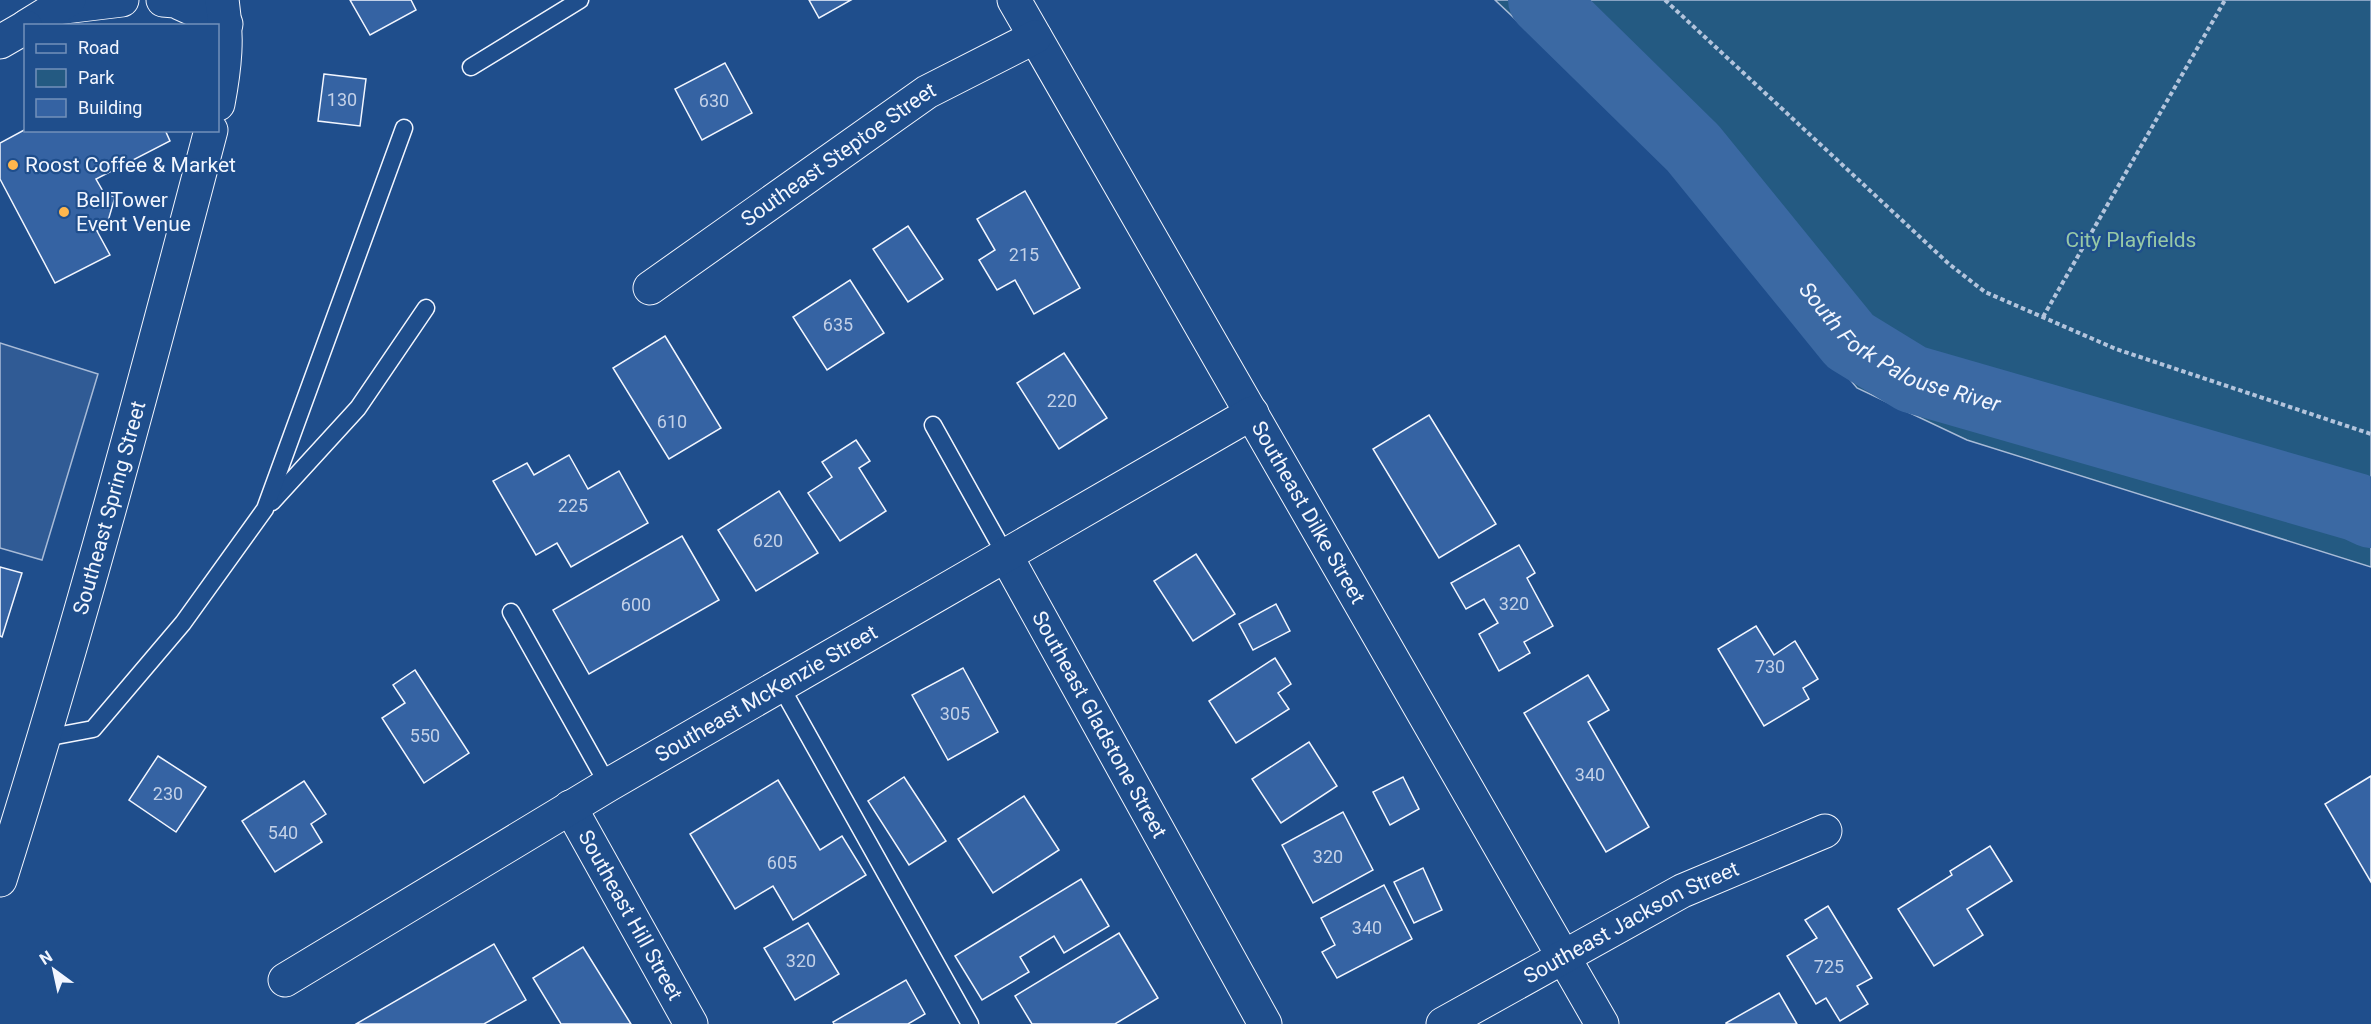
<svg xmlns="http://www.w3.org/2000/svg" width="2371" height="1024" font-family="Roboto,sans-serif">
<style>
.green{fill:#245a82;stroke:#a8bbd7;stroke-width:1.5}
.parking{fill:#305b95;stroke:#a8bbd7;stroke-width:1.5}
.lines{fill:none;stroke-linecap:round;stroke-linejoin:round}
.river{stroke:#3b69a3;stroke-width:68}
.building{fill:#3563a3;stroke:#f2f6ff;stroke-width:1.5}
.lane-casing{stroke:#f2f6ff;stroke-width:19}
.street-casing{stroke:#f2f6ff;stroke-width:35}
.secondary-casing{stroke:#f2f6ff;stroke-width:35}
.primary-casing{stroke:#f2f6ff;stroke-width:35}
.path{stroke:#b3c4dc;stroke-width:4;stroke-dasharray:4.5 3;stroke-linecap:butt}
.lane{stroke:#1f4e8c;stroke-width:16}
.street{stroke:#1f4e8c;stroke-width:33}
.secondary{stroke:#1f4e8c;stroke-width:33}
.primary{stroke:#1f4e8c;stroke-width:33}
.poi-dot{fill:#ffb74d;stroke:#1f4e8c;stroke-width:2}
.labels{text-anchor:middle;stroke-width:4.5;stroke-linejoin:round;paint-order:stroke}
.number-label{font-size:18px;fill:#c3d1e8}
.street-label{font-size:21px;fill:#f2f6ff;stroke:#1f4e8c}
.poi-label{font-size:21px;fill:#f2f6ff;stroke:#1f4e8c;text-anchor:start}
.park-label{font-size:21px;fill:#97c8a6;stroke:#1f4e8c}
.water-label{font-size:22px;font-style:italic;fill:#f2f6ff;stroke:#1f4e8c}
</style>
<rect width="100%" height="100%" fill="#1f4e8c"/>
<!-- green -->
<path class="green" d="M1495 0H2371V567L1967 440 1857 388 1694 191 1626 123Z"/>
<!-- parking -->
<path class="parking" d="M0 343 98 374 42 560 0 548Z"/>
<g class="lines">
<!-- river -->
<path class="river" id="s1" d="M1542 0 1693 148 1850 341 1912 379 2356 507 2371 514"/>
</g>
<!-- building -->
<g class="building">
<path d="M350 0H411L416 10 370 35Z"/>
<path d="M809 0H851L819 18Z"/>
<path d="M725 63 752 113 702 140 675 89Z"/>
<path d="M324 74 366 79 360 126 318 121Z"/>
<path d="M26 129 165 130 170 141 96 179 104 193 115 197 106 228 97 231 110 255 55 283 0 179V143Z"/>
<path d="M1025 191 1080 288 1034 314 1015 280 997 290 979 260 995 250 977 219Z"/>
<path d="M908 226 943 279 908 302 873 249Z"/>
<path d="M850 280 884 333 827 370 793 317Z"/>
<path d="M665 336 721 428 669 459 613 368Z"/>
<path d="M1064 353 1107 418 1059 449 1017 383Z"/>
<path d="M1429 415 1496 524 1439 558 1373 449Z"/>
<path d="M856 440 870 461 859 468 886 511 840 541 808 493 832 477 822 462Z"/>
<path d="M569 455 588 489 619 471 648 523 571 567 557 543 536 555 493 481 527 463 534 475Z"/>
<path d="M779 491 818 553 756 591 718 530Z"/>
<path d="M682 536 719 600 589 674 553 610Z"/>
<path d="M1519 545 1535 573 1527 578 1553 626 1524 642 1530 653 1499 671 1479 634 1498 623 1484 599 1466 609 1451 583Z"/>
<path d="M1196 554 1235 614 1193 641 1154 581Z"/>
<path d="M0 567 22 573 2 637 0 636Z"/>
<path d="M1276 604 1290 631 1253 650 1239 624Z"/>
<path d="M1756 626 1774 655 1795 641 1818 679 1803 688 1809 699 1764 726 1718 649Z"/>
<path d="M1275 658 1291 684 1278 693 1289 709 1236 743 1209 701Z"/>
<path d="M963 668 998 732 948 760 912 695Z"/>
<path d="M415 670 469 753 424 783 382 718 405 703 393 685Z"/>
<path d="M1588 675 1609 710 1588 722 1649 827 1606 852 1524 713Z"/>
<path d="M1309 742 1337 786 1281 823 1252 779Z"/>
<path d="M158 756 206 787 176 832 129 800Z"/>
<path d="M2371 776V882L2325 804Z"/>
<path d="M904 777 946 841 909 865 868 801Z"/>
<path d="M1403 777 1419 809 1390 825 1373 792Z"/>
<path d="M778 780 820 850 842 836 866 875 793 920 773 886 735 909 690 834Z"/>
<path d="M304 781 326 814 311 824 322 842 275 872 242 821Z"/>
<path d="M1024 796 1059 850 993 893 958 839Z"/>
<path d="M1343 812 1373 870 1313 903 1282 845Z"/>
<path d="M1990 846 2012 881 1967 909 1983 935 1934 966 1898 909 1952 875 1950 871Z"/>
<path d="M1423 868 1442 910 1414 923 1394 882Z"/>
<path d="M1081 879 1109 926 1064 953 1054 936 1020 957 1029 972 982 1000 955 956Z"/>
<path d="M1384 885 1412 939 1337 978 1322 952 1335 945 1321 918Z"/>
<path d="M1828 906 1872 978 1857 986 1868 1004 1840 1021 1826 998 1816 1004 1787 956 1817 938 1805 920Z"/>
<path d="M808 923 839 974 795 1000 764 948Z"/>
<path d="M1119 933 1158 998 1115 1024H1032L1015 996Z"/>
<path d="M494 944 526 1000 484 1024H356Z"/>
<path d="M583 947 631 1024H561L533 978Z"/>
<path d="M906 980 925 1014 908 1024H834L833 1022Z"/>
<path d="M1779 993 1797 1024H1726V1023Z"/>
</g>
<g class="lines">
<!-- lane casing -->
<g class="lane-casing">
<g id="lane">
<path d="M471 67 580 0"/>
<path d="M933 425 1005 554"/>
<path d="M272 502 358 408 426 308"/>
<path d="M511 612 608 785"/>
<path d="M780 685 970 1024"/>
<path d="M45 738 93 729 183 623 265 509 404 128"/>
</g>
</g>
<!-- street casing -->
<g class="street-casing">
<g id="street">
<path id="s2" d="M1014 0 1602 1024"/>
<path id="s3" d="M650 288 927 92 1035 37"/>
<path id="s4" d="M1005 554 1265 1024"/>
<path id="s5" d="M570 807 691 1024"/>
<path id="s6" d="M285 980 608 785 1252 413"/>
<path id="s7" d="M1443 1024 1682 891 1825 831"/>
</g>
</g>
<!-- secondary casing -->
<g class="secondary-casing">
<g id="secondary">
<path d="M163 0 175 1 226 24"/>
<path d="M56 8 122 0"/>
<path d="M218 104C225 67 228 37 222 0"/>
<path id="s8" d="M0 880C78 633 145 382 211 130"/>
</g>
</g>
<!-- primary casing -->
<g class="primary-casing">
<g id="primary">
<path d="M27 26 69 0"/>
<path d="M0 42 26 27"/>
</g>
</g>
<!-- path -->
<g class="path">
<path d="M1665 0 1949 264 1985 292 2116 349 2371 434"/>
<path d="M2043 317 2225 0"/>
</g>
<!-- lane -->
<use href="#lane" class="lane"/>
<!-- street -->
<use href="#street" class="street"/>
<!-- secondary -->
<use href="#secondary" class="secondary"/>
<!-- primary -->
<use href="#primary" class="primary"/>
</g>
<!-- markers -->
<g class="poi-dot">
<circle cx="13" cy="165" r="6"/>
<circle cx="64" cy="212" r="6"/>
</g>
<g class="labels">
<!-- number labels -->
<g class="number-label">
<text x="342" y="106">130</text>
<text x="714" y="107">630</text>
<text x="1024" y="261">215</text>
<text x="838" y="331">635</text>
<text x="1062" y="407">220</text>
<text x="672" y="428">610</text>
<text x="573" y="512">225</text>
<text x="768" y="547">620</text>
<text x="1514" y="610">320</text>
<text x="636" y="611">600</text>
<text x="1770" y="673">730</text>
<text x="955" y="720">305</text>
<text x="425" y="742">550</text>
<text x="1590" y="781">340</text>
<text x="168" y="800">230</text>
<text x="283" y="839">540</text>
<text x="1328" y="863">320</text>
<text x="782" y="869">605</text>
<text x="1367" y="934">340</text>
<text x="801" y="967">320</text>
<text x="1829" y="973">725</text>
</g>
<!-- street labels -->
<g class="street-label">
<text dy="7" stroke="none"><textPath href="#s3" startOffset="231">Southeast Steptoe Street</textPath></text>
<text dy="7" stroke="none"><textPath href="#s8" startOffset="388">Southeast Spring Street</textPath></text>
<text dy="7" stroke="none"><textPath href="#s2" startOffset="591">Southeast Dilke Street</textPath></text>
<text dy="7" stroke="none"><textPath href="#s6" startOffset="560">Southeast McKenzie Street</textPath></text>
<text dy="7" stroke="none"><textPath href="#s4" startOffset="195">Southeast Gladstone Street</textPath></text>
<text dy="7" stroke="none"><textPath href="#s5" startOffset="124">Southeast Hill Street</textPath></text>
<text dy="7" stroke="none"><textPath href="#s7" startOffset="214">Southeast Jackson Street</textPath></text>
</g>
<!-- poi labels -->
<g class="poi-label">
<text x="25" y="172">Roost Coffee &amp; Market</text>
<text x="76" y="207">BellTower<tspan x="76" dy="24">Event Venue</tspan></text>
</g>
<!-- park labels -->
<g class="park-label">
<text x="2131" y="247">City Playfields</text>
</g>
<!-- water labels -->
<g class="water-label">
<text dy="8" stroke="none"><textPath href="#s1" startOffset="506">South Fork Palouse River</textPath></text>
</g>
</g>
<!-- legend -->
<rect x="24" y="24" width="195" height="108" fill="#1f4e8c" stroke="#7391ba" stroke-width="1.5"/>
<rect x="36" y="44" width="30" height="9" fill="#1f4e8c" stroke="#7391ba" stroke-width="1.5"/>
<text x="78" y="54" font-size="18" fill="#f2f6ff">Road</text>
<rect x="36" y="69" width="30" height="18" fill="#245a82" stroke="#7391ba" stroke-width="1.5"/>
<text x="78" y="84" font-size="18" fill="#f2f6ff">Park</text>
<rect x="36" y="99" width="30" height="18" fill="#3563a3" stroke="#7391ba" stroke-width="1.5"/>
<text x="78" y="114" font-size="18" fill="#f2f6ff">Building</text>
<!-- north arrow -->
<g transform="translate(54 970) rotate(327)" stroke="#1f4e8c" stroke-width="4.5" paint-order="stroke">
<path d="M0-4.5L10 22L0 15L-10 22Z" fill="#f2f6ff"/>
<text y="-9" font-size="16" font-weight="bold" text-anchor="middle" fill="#f2f6ff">N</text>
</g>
</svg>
